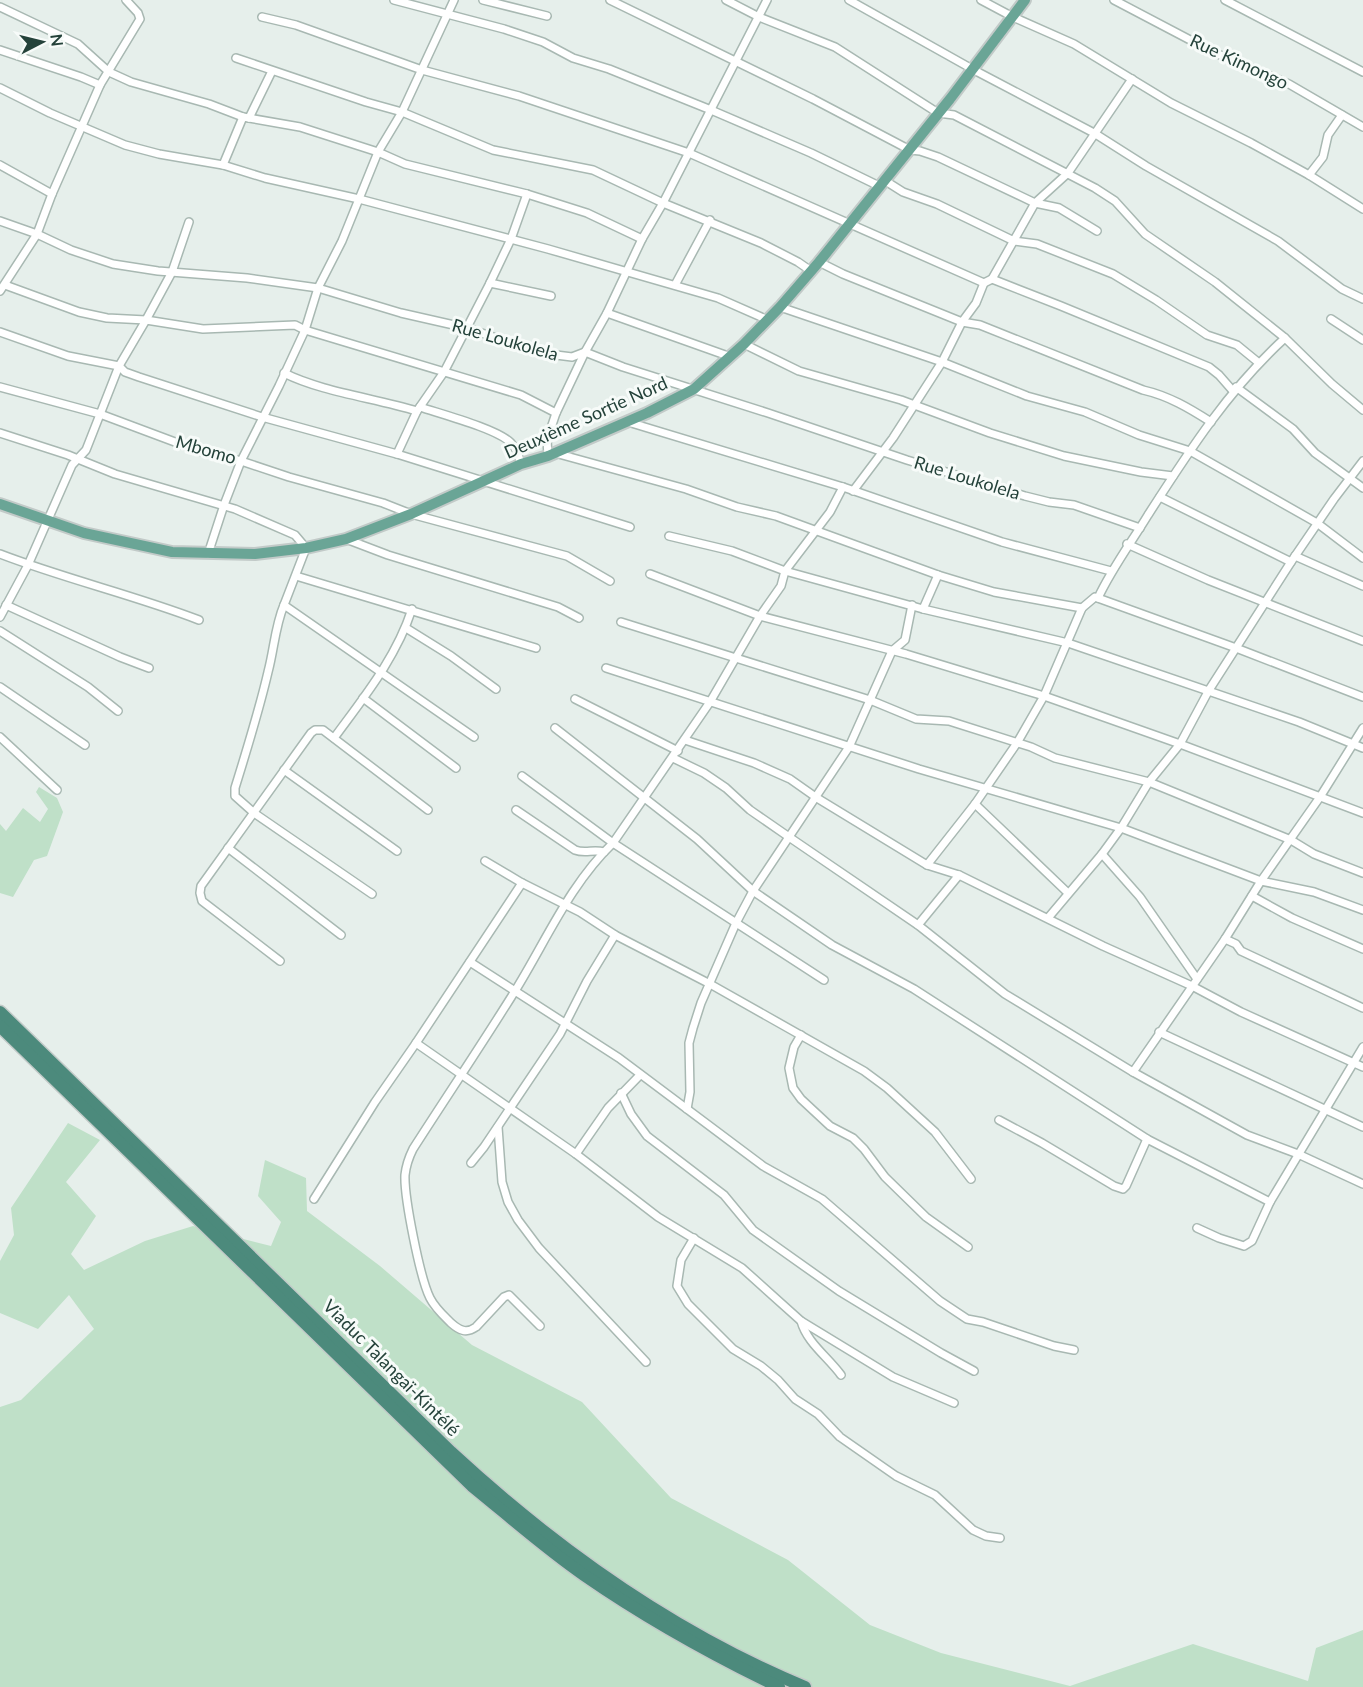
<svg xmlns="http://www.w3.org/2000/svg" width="1363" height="1687" font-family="Lato,sans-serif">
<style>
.green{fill:#bfe0c8}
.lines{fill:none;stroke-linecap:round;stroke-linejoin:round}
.minor-casing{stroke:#a8b8b2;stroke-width:10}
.primary-casing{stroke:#c2cac8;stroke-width:14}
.trunk-casing{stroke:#c2cac8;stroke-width:15}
.minor{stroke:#fff;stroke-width:7}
.primary{stroke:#6aa596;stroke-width:10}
.trunk{stroke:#4c8a7c;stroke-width:12}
.labels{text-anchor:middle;stroke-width:6;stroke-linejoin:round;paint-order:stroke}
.street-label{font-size:18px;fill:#24423a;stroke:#f7fbf9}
</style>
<rect width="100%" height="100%" fill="#e6efeb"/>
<!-- green -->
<g class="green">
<path d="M39 787 57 798 63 812 47 856 34 860 13 897 0 893V824L6 831 23 808 40 822 48 809 36 792Z"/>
<path d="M68 1123 100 1140 66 1182 96 1216 71 1254 84 1270 145 1241 193 1226 271 1246 281 1222 258 1196 265 1160 306 1178 307 1211 380 1266 472 1345 582 1402 671 1498 788 1560 870 1625 941 1653 1070 1686 1193 1644 1308 1681 1316 1648 1363 1630V1687H0V1407L21 1400 94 1329 69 1295 38 1329 0 1313V1261L14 1235 11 1208Z"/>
</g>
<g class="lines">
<!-- minor casing -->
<g class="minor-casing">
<g id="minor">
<path d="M394 0 504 29 543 42 573 58 609 69 711 110 811 153 879 186"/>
<path d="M483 0 547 16"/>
<path d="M610 0 813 99 910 150 920 151 938 157 1035 203 1059 208 1097 231"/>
<path d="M726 0 759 17 835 47 938 113 954 115 1095 188 1115 201 1145 234 1215 282 1285 338 1332 384 1363 410"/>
<path d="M849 0 974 70 1094 133 1146 166 1278 241 1342 289 1363 299"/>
<path d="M981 0 1013 17 1074 44 1171 103 1251 143 1309 175 1363 209"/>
<path d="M1114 0 1213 52 1289 84 1363 127"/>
<path d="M1225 0 1363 72"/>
<path d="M0 7 78 44 109 72 131 82 209 104 243 117 300 127 378 152 405 164 527 194 587 213 642 239"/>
<path d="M262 17 296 25 422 70 519 96 689 153 984 283"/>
<path d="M0 50 81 77 100 85"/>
<path d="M236 58 366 102 402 112 493 150 593 170 663 203 761 243 798 262 811 271"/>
<path d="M0 88 50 113 125 145 159 154 223 165 265 178 359 199 548 249 718 298 768 320"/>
<path d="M249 118 272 71"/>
<path d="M0 165 52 194"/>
<path d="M223 165 243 117"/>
<path d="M1309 175 1323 157 1328 135 1342 115"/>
<path d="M884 180 903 192 937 204 1014 241 1037 244 1113 274 1156 300 1207 335 1237 345 1259 363"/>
<path d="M0 221 37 234 71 250 113 264 158 271 247 278 318 288 401 313 467 328 540 353 572 357 585 352 623 367 768 413 907 460 1025 496 1049 502 1074 505 1140 528"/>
<path d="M819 262 843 274 962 322 980 325 1143 390C1169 396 1189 408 1211 422"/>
<path d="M992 279 1061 306 1209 367 1219 375 1233 391"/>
<path d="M490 283 551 296"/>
<path d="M5 285 79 312 107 318 146 320 203 329 295 325 305 330 521 395 556 413"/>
<path d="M675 285 710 220"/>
<path d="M0 291 37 234 52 194 100 85 140 19 138 13 126 0"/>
<path d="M780 307 942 362 1027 396 1085 412 1139 435 1190 451 1317 523 1363 558"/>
<path d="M607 313 728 356"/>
<path d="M1331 319 1363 340"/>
<path d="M0 332 68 356 119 366 125 372 139 377 262 417 397 454 630 527"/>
<path d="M744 344 799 371 901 400 990 433 1064 456 1141 472 1173 476"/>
<path d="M284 373C322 392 375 398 417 411"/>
<path d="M0 387 100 414 199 451 241 461 289 477 383 503 411 514 567 556 610 581"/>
<path d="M1236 387 1293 429 1315 453 1363 488"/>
<path d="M420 407C441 414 498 429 511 443 517 449 519 457 521 464"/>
<path d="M628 422 843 487 1002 542 1111 571"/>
<path d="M0 433 68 455 115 474 235 509 295 535 306 548 284 605 474 737"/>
<path d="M555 453 686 489 737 507 776 516 938 575 994 592 1082 608"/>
<path d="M397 454 417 411 444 372 490 283 511 239 527 194"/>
<path d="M548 456 547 440 556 413 585 352 607 313 642 239 663 203 767 0"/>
<path d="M853 491 893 438 942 362 962 322 976 303 984 283 992 279 1035 203 1068 173 1132 79"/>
<path d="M1160 497 1291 562"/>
<path d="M669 536 732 551 785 571 923 609 1068 643 1299 722 1363 748"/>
<path d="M346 539 388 555 558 607 579 618"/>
<path d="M1127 544 1208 580 1363 641"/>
<path d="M0 554C65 579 134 595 199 620"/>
<path d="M208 554 224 505 241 461 279 386 305 330 318 288 342 241 378 152 402 112 454 0"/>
<path d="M1295 556 1363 586"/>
<path d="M650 574 760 616 906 654 1044 696 1180 744 1363 813"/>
<path d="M296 576 536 648"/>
<path d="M1098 598C1112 568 1131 543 1148 515 1189 451 1229 389 1285 338"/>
<path d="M6 605 120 657 149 668"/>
<path d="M284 605C275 626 274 650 268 672 259 711 247 749 235 788V796L254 813 372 894"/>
<path d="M923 609 938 575"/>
<path d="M0 617 28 565 72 465 86 450 119 366 146 320 172 272 189 222"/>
<path d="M621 622 870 700 916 719 949 721 1031 747 1055 758 1149 782 1291 840 1314 854 1363 873"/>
<path d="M406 628 451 656 496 689"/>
<path d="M0 631 88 687 118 711"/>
<path d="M606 668 919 769 1121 828 1261 881 1314 892 1363 910"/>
<path d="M0 687 85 745"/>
<path d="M363 698 456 768"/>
<path d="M575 699 678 751"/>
<path d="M555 728 697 839 753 891 832 945 914 989 1147 1139 1270 1202"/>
<path d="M0 737 57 790"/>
<path d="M334 738C364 697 396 658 412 609"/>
<path d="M685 740 754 763 790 779 817 798 927 865 959 875 1103 946 1192 986 1241 1012 1363 1067"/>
<path d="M673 758 704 773 726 788 750 810 789 837 918 925 1005 994 1133 1072 1247 1135 1298 1154 1363 1184"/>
<path d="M284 770 397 851"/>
<path d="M522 776 613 843 824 980"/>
<path d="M975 804 1068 893"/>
<path d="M516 810 575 850C585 854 593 849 604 852"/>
<path d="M228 848 341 935"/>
<path d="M1102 854 1140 897 1197 979"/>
<path d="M485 861 522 883 580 912 615 935 710 984 864 1071 887 1088 935 1132 971 1179"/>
<path d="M927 865 975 804 1017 743 1044 696 1082 608 1095 597 1236 648 1363 697"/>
<path d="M1252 896 1292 918 1363 949"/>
<path d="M1048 918 1102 854 1121 828 1149 782 1180 744 1209 690 1291 562 1334 499 1363 461"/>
<path d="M918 925 959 875"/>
<path d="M1225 939 1236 944 1241 951 1363 1008"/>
<path d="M280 961 202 901 200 893 201 886 311 733 315 730H323L428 810"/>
<path d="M470 962 619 1058 763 1166 822 1199 940 1301 967 1319 983 1322 1054 1346 1074 1350"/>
<path d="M1159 1032 1363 1127"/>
<path d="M801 1035 794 1047 789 1068 793 1088 801 1099 830 1126 853 1138 864 1149 885 1177 926 1217 968 1247"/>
<path d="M416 1043 576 1154 658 1217 742 1268 801 1321 893 1377 954 1403"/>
<path d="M1133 1072 1225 939 1261 881 1320 797 1363 728"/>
<path d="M621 1093 631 1114 647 1136 724 1195 753 1230 839 1291 941 1353 974 1371"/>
<path d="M687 1109 690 1092 689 1043 693 1028 701 1003 736 923 753 891 849 747 892 651 905 640 912 605"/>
<path d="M999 1120 1042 1143 1114 1186 1123 1189 1126 1186 1147 1139"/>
<path d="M498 1127 502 1182 508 1202 518 1220 539 1248 646 1362"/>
<path d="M576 1154 608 1108 640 1075"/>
<path d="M471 1163 484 1147 560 1034 587 981 615 935"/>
<path d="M314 1199 375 1102 416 1043 522 883"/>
<path d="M1197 1228 1219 1238 1244 1246 1252 1241 1270 1202 1363 1047"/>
<path d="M694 1238 681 1260 677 1286 688 1304 733 1349 761 1366 778 1380 795 1399 818 1414 840 1437 896 1476 935 1495 973 1530 986 1536 1000 1538"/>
<path d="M801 1321C807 1343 828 1357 841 1375"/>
<path d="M540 1326 509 1295 504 1297 476 1327C466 1334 459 1330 451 1323 443 1315 435 1308 430 1298 420 1278 404 1197 405 1175 406 1166 409 1157 413 1149 447 1096 482 1044 515 991 546 941 570 884 613 843L710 702 760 616 781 586 785 571 830 512 843 487"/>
</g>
</g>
<!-- primary casing -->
<g class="primary-casing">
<path id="primary" d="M0 504 84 533 172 552 255 554 306 548 346 539 411 514 521 464 548 456 647 413 694 389 744 344 780 307 819 262 950 99 1025 0"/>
</g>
<!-- trunk casing -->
<g class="trunk-casing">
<g id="trunk">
<path d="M0 1012 451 1452C556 1549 672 1632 805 1687"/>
<path d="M0 1026 472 1486C509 1516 545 1548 584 1575 646 1618 711 1654 779 1687"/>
</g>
</g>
<!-- minor -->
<use href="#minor" class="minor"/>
<!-- primary -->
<use href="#primary" class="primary"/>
<!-- trunk -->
<use href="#trunk" class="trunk"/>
</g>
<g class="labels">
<!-- street labels -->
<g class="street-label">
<text transform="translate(1239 62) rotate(25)" y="6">Rue Kimongo</text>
<text transform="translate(505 340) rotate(16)" y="6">Rue Loukolela</text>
<text transform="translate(586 418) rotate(-24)" y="6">Deuxième Sortie Nord</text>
<text transform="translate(206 450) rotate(16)" y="6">Mbomo</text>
<text transform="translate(967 478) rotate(17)" y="6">Rue Loukolela</text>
<text transform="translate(391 1368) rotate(45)" y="6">Viaduc Talangaï-Kintélé</text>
</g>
</g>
<!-- north arrow -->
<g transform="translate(42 42) rotate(83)" stroke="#f7fbf9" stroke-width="4.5" paint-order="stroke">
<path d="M0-4.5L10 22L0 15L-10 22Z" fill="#24423a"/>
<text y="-9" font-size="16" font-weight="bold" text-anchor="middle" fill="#24423a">N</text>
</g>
</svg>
